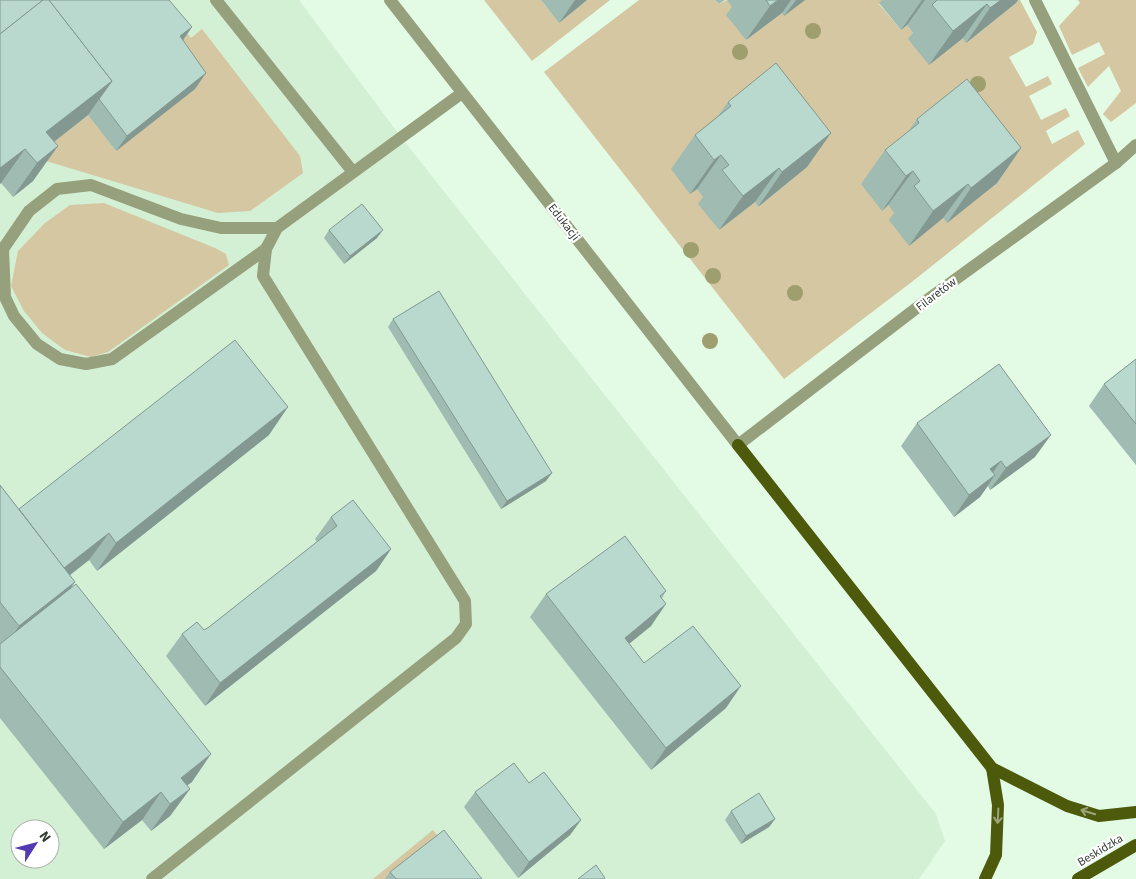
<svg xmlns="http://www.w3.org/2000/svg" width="1136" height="879" font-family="'Source Sans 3',sans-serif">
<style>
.built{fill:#d3f0d5;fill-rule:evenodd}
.green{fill:#d4c7a1;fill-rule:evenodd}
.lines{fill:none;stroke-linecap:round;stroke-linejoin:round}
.minor{stroke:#97a07c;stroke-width:12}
.major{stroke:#4d5a0c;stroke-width:12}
.tree{fill:#9e9e6f}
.wall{fill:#9fbbb2}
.shaded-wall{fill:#829891}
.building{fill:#b9d9cf;stroke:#829891}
.oneway{stroke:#9da479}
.labels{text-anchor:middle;stroke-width:4.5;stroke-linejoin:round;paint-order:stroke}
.street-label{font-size:12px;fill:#323b33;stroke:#fff}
</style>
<rect width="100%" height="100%" fill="#e3fae5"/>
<!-- built -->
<path class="built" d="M0 0H299L401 137 936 814 945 841 919 879H0ZM20 829H50V859H20Z"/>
<!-- green -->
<g class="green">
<path d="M484 0H541L559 23 587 0H610L532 61Z"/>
<path d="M639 0H715L719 4 727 0 734 9 746 40 782 13 805 0H883L879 4 901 30 907 25 914 34 963 38 967 42 1016 3 1014 0H1020L1037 32 1033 44 1009 57 1026 87 1048 76 1052 84 1029 96 1041 120 1066 108 1070 116 1046 131 1052 144 1078 130 1085 144 913 281 784 379 544 72ZM943 114 947 222 943 218 896 215 888 205ZM807 167 758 207 755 202 719 230 699 204 705 199 697 189Z"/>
<path d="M1078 0H1136V103L1111 122 1103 114 1121 91 1109 66 1088 87 1078 68 1105 54 1099 42 1072 55 1059 26 1080 3Z"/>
<path d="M170 11 191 38 202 29 300 156 303 173 250 211 218 213 33 157 88 115 116 151Z"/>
<path d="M104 203 215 248 226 254 229 265 108 352 91 357 65 350 42 333 24 311 11 286 18 251 45 223 70 205Z"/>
<path d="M433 830 472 879H373Z"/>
</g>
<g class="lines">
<!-- minor -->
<g class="minor">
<path d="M216 0 353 172"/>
<path d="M390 0 738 445 927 300 1116 163 1136 145"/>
<path d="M1035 0 1116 163"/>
<path d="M266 249 112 359 86 364 60 359 37 344 14 316 5 297 3 249 29 211 57 189 91 185 181 219 221 228H277"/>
<path d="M152 879 456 638 466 624 465 601 263 276 266 249 277 228 462 93"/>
</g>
<!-- major -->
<g class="major">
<path d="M738 445 992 768 1067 806 1099 816 1136 812"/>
<path d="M985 879 996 855 998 805 992 768"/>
<path d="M1078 879 1136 845"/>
</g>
</g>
<!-- trees -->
<g class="tree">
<circle cx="813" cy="31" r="8"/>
<circle cx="740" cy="52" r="8"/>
<circle cx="978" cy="84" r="8"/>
<circle cx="691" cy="250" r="8"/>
<circle cx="713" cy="276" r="8"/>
<circle cx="795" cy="293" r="8"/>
<circle cx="710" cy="341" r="8"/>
</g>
<!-- wall -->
<g class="wall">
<path d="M0 0 192 27 183 40 195 89 116 151 88 115 54 142 33 181 13 197 1 183 0 184Z"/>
<path d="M541 0H587L559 23Z"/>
<path d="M715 0H725L719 4Z"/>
<path d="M727 0H805L784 16 782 13 746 40 726 15 732 7Z"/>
<path d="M882 0H1018L1016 3 966 43 963 38 929 65 908 39 913 33 907 25 901 30 879 3Z"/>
<path d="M728 102 807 167 758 207 755 202 719 230 698 204 703 197 697 189 690 194 671 169 695 135 718 116Z"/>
<path d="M917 119 1021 148 997 183 947 223 943 218 909 246 889 220 894 213 888 205 882 211 861 184 885 150 908 132Z"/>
<path d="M329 230 377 238 344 264 324 238Z"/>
<path d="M393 319 546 481 501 509 388 327Z"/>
<path d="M1136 359V465L1089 406 1104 384Z"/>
<path d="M917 423 1035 457 990 490 988 486 980 497 954 517 901 446Z"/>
<path d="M269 435 97 571 89 560 70 575 75 582 70 588 192 782 187 785 190 789 170 816 151 831 142 820 104 849 0 718V485L19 509Z"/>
<path d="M331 517 391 549 376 571 205 706 166 656 182 634 204 630 209 627 317 542 315 539Z"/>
<path d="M666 591 662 598 651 626 629 644 644 663 726 708 651 770 530 617 546 594Z"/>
<path d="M529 783 581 820 570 835 518 878 464 807 475 792Z"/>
<path d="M731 811 775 819 769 827 741 844 725 820Z"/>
<path d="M390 872 482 879H385Z"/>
</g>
<!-- shaded-wall -->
<g class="shaded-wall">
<path d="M575 0H587L559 23Z"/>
<path d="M778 0H791L782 13 746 40 770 6Z"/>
<path d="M796 0H805L784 16Z"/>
<path d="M922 0H925L907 25 901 30Z"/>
<path d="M1001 0H1018L1016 3 966 43 990 8Z"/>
<path d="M987 4 963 38 929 65 953 31Z"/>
<path d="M192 27 181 43 180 36Z"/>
<path d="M206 73 195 89 116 151 127 136Z"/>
<path d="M112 81 88 115 33 158 46 132Z"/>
<path d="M831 133 807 167 758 207 782 172Z"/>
<path d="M58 146 33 181 13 197 37 163Z"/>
<path d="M1021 148 997 183 947 223 971 188Z"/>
<path d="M25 149 1 183 0 184V168Z"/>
<path d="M721 155 697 189 690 194 714 160Z"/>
<path d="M779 168 755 202 719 230 743 196Z"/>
<path d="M913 171 888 205 882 211 906 176Z"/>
<path d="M968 184 943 218 909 246 933 211Z"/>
<path d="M383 230 377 238 344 264 350 256Z"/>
<path d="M288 407 269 435 97 571 116 543Z"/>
<path d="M1051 435 1035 457 990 490 1006 468Z"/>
<path d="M1001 461 986 482 995 475 980 497 954 517 969 495 990 469Z"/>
<path d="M552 473 546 481 501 509 507 501Z"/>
<path d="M109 533 89 560 38 600 58 573Z"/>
<path d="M391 549 376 571 205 706 220 683Z"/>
<path d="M75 582 51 616 0 653 19 626Z"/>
<path d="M666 604 651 626 609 660 625 638Z"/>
<path d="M741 686 726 708 651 770 666 748Z"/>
<path d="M211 754 192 782 167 800 181 778Z"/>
<path d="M190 789 170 816 151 831 170 804Z"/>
<path d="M161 792 142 820 104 849 123 822Z"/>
<path d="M775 819 769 827 741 844 746 836Z"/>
<path d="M581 820 570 835 518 878 529 862Z"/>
</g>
<!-- building -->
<g class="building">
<path d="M0 0H43L0 34Z"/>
<path d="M43 0H49L112 81 46 132 58 146 37 163 25 149 0 168V34Z"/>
<path d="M49 0H169L192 27 180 36 206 73 127 136 99 99 112 81Z"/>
<path d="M766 0H778L770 6Z"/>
<path d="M937 0H1001L990 8 987 4 953 31 932 5Z"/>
<path d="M776 63 831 133 782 172 779 168 743 196 722 170 729 165 721 155 714 160 695 135 731 106 728 102Z"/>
<path d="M967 79 1021 148 971 188 968 184 933 211 914 186 920 181 913 171 906 176 885 150 919 123 917 119Z"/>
<path d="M362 204 383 230 350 256 329 230Z"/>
<path d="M439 291 552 473 507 501 393 319Z"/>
<path d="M235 340 288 407 116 543 109 533 64 568 19 509Z"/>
<path d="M1136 359V424L1104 384Z"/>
<path d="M999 364 1051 435 1006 468 1001 461 990 469 995 475 969 495 917 423Z"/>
<path d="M0 485 75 582 19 626 0 602Z"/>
<path d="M353 500 391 549 220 683 182 634 197 622 204 630 209 627 337 526 331 517Z"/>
<path d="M625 536 666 591 660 596 666 604 625 638 644 663 693 626 741 686 666 748 546 594Z"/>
<path d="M76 584 211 754 181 778 190 789 170 804 161 792 123 822 0 667V644Z"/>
<path d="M514 763 529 783 544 772 581 820 529 862 475 792Z"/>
<path d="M759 793 775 819 746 836 731 811Z"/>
<path d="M444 830 482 879H396L390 872Z"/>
<path d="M596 865 605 878 603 879H578Z"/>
</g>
<!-- one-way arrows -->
<defs><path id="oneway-shaft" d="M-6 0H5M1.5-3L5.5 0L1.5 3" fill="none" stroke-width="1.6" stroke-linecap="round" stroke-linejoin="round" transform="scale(1.25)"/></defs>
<g class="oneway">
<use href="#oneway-shaft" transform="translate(1088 812) rotate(-163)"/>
<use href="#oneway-shaft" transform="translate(998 816) rotate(93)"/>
</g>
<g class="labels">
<!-- street labels -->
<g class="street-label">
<text transform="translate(564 222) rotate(52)" y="4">Edukacji</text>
<text transform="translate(936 294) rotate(-37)" y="4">Filaretów</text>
<text transform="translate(1100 850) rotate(-31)" y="4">Beskidzka</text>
</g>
</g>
<!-- north arrow -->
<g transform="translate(35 844) rotate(54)"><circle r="24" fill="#ffffff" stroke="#adb1ad"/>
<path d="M0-4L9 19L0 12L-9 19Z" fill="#533ab2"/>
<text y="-8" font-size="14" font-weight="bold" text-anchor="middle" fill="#323b33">N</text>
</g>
</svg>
